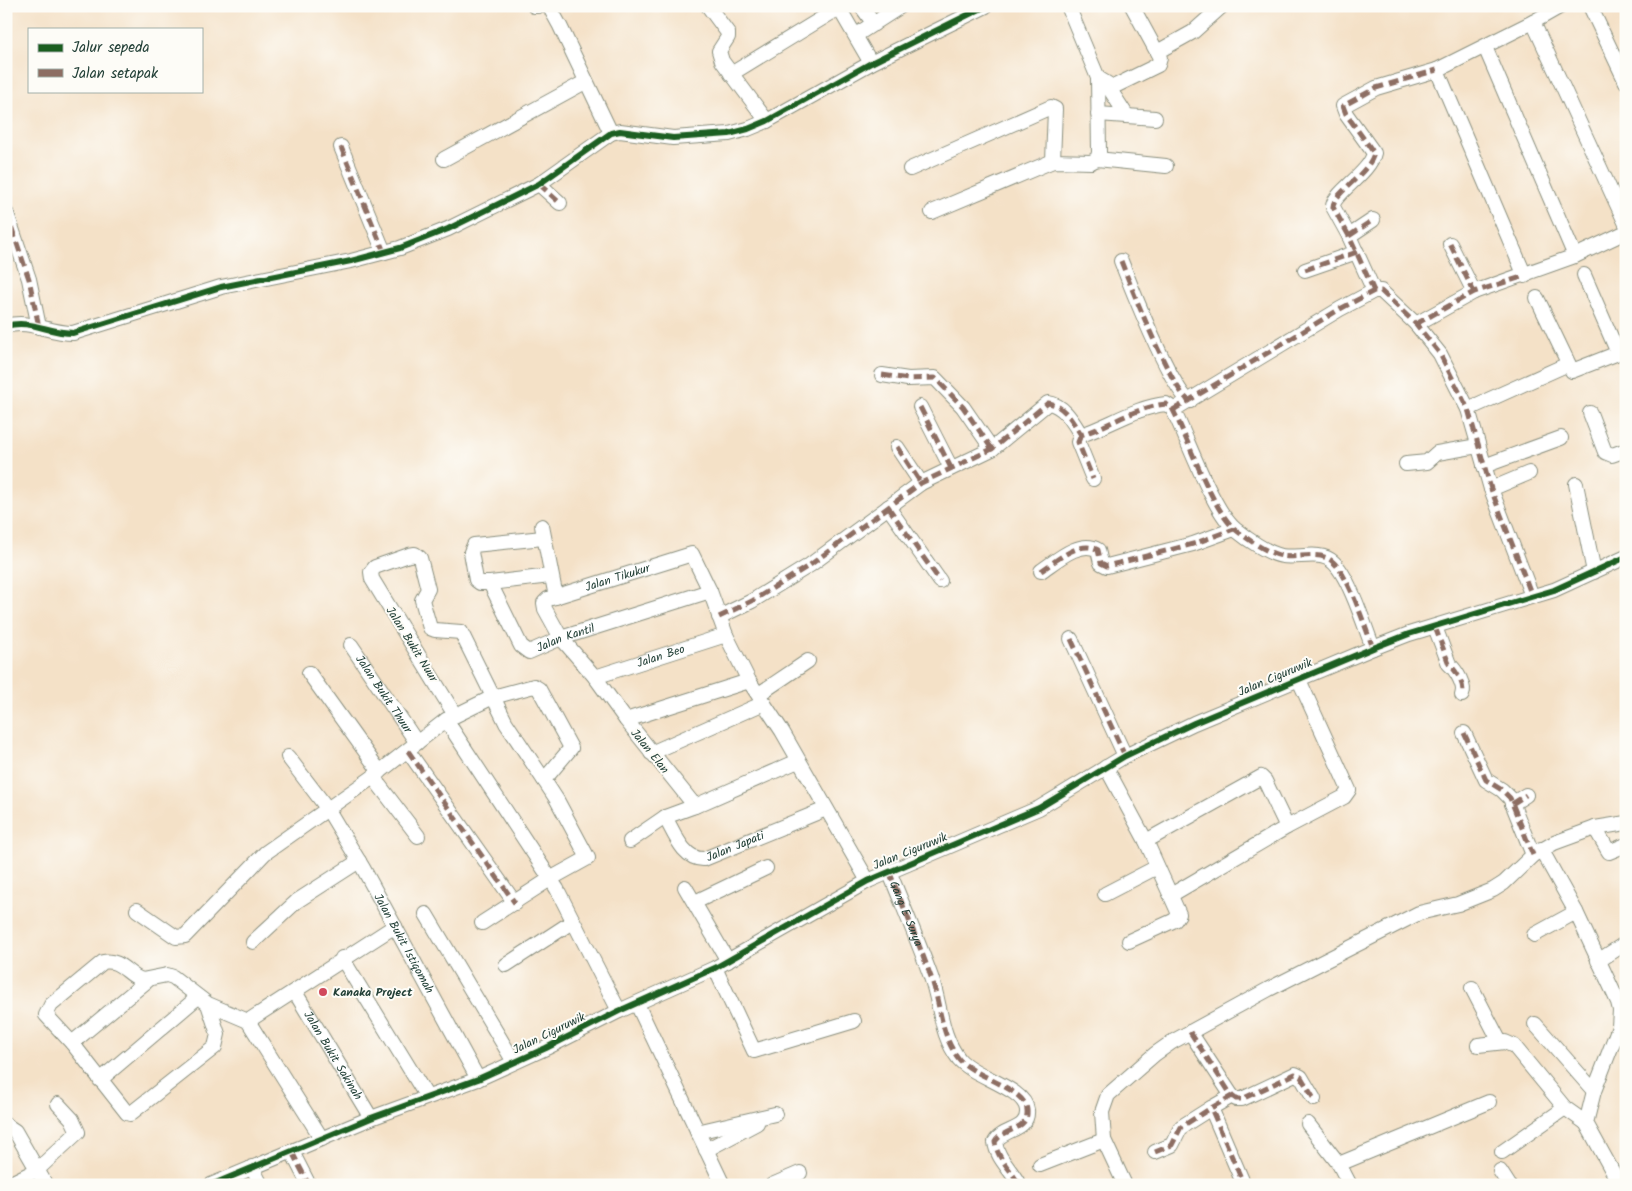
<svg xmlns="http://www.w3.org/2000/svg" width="1632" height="1191" font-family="Kalam,sans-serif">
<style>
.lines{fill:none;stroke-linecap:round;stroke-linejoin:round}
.minor-casing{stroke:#8a8f7e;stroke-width:16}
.minor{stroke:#fff;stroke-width:14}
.quiet{stroke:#8d6e63;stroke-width:5;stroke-dasharray:10 5;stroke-linecap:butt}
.cycleway-casing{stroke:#fdfcf7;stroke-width:9}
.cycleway{stroke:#1b5e20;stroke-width:6}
.poi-dot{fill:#d1495b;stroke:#fdfcf7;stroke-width:2}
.labels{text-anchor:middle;stroke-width:4;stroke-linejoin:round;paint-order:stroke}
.street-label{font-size:12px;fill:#1f3d34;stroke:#fdfcf7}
.poi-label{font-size:12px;font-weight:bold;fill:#1f3d34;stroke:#fdfcf7;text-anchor:start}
</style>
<rect width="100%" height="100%" fill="#fdfcf7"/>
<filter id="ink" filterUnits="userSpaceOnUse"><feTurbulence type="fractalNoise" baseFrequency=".02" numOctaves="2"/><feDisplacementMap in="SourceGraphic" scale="10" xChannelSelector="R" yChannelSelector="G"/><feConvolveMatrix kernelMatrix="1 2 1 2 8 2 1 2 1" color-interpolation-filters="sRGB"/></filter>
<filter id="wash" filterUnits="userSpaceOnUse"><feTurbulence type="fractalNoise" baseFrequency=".0096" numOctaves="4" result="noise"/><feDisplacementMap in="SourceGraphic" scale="20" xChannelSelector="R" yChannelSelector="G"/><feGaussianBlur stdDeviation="1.12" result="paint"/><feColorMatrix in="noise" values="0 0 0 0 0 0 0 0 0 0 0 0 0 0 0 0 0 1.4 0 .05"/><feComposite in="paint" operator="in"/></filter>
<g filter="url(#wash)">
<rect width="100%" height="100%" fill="#f4e1c7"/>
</g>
<g filter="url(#ink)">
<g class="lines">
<!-- minor casing -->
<g class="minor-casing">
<g id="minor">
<path d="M534 6H538"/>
<path d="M549 6 560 26 611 133"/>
<path d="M708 6 728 33V37L719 51 722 61 767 121"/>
<path d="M861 6 874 24"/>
<path d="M1068 6 1098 78 1113 87 1158 65 1160 58 1157 52 1193 32 1222 6"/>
<path d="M1132 6 1157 52"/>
<path d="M1590 6 1626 82"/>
<path d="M1533 22 1561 6"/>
<path d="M856 35 901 6"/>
<path d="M1485 47 1575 256"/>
<path d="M731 74 839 8 871 63"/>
<path d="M1107 85 1127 116"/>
<path d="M1098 114 1155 118"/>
<path d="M341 147 384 252"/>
<path d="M444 159 585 82"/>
<path d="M1097 159 1166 166"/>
<path d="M910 169 1051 107 1055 109 1053 161"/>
<path d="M539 184 560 203"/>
<path d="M932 212 1053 161 1091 162 1097 159 1099 153 1098 78"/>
<path d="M7 214 29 279 39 327"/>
<path d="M1349 236 1373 220"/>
<path d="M1450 244 1474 292"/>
<path d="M1121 261C1130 284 1173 394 1190 401"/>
<path d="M1305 270 1357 252"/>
<path d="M1584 275 1618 353"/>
<path d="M1525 276 1437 70 1533 22 1626 224"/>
<path d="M1374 291 1349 236 1333 207C1332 194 1370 173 1374 153L1346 114 1343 106 1376 88 1437 70"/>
<path d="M1537 298 1572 371 1626 350"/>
<path d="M1416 324 1474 292 1575 256 1626 232"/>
<path d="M6 326C31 319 47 333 73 333L221 287 351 261 400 248 448 229 539 184 611 133 620 131 673 138 729 134 748 129 767 121 871 63 986 6"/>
<path d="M882 375 908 379 935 378 963 407 992 449"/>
<path d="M920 407 951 468"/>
<path d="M1468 409 1566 365"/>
<path d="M1173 410 1340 309 1374 291H1381L1416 324 1440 354 1468 409 1491 489 1532 596"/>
<path d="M1590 413 1605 452 1612 455 1626 450"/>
<path d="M1081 435 1078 442 1093 479"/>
<path d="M897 447 921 483"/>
<path d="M1406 464 1427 462 1437 453 1478 446"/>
<path d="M1484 466 1561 438"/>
<path d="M1576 484 1594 572"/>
<path d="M1491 489 1529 473"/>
<path d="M888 507 940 581"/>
<path d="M542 526 556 597"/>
<path d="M1041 571C1056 561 1080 539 1098 550L1101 563 1107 566 1193 544 1234 529"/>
<path id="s1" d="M550 576 490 583 521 646 529 652 561 638 710 591"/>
<path d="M490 583H480L476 580 471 552 474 545 543 538"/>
<path d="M719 617 752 601 810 565 921 483 992 449 1048 403C1064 405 1073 422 1081 435 1109 426 1136 407 1166 404L1172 408 1176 416C1189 443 1214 513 1236 530 1247 539 1267 553 1282 556 1297 559 1321 550 1333 562 1349 576 1365 627 1373 648"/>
<path d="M1435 627 1449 664C1456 670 1466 686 1462 695"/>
<path d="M1071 639 1125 756"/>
<path id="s2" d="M351 645 417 743"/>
<path d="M309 673 380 772"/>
<path id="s3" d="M595 677 726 635"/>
<path d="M759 694 808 661"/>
<path d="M455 715 372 579 371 572 375 567 409 555 415 554 420 558 428 589 422 600 430 628 435 630 461 632 506 723 544 780"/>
<path d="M446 720 557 889 619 1011"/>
<path d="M626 720 749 681"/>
<path d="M1464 733 1486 780 1502 790 1510 798 1533 855"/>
<path d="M408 751 515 903"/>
<path d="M651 753 764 703"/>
<path id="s4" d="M288 757 327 808 363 868 478 1079"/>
<path id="s5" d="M798 761 695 806 626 720 595 677 561 638 545 609 544 603 548 599 692 554 710 591 726 635 749 681 782 731 868 881"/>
<path d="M1106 767 1146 841 1179 914 1175 920 1129 941"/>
<path d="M373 777 418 836"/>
<path d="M1512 804 1526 795"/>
<path id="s6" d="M695 806 665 817C674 832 683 860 704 859L826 809"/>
<path d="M1287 827 1344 797 1349 790 1299 680"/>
<path d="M1595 828 1609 852 1626 845"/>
<path d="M630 841 665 817"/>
<path d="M1146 841 1261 777 1265 781 1287 827 1171 895"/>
<path d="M1541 849 1576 912 1618 1002 1620 1010 1619 1027 1594 1091 1586 1123 1620 1185"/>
<path id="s7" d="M889 871C903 906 918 941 931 977 941 1005 940 1035 959 1059 974 1077 1025 1088 1027 1110 1029 1131 1003 1128 995 1142 997 1159 1012 1170 1019 1185"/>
<path d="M685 887 728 961"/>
<path d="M1105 894 1157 867"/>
<path d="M695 902 766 868"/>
<path d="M137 910 176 937 185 936 265 853 373 777 446 720 493 697 534 686 539 689 571 748 544 780 557 800 588 858 550 879 482 923"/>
<path d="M426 914 514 1062"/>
<path d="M1534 935 1576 912"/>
<path d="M253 942 297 901 359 861"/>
<path d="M342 958 427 1097"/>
<path d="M1598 961 1626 943"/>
<path d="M506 965 572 922"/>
<path d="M715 968 754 1051 854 1021"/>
<path d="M1472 988 1500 1042"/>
<path id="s8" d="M295 992 371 1118"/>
<path d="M208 1004 218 1034 215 1047 130 1114 127 1113 72 1043 46 1015 51 1005 103 962C120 958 127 975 142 980L167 975 173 977 208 1004 248 1021 322 1139"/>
<path d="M637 1004 723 1185"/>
<path d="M248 1021 395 926"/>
<path d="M1535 1024 1594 1091"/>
<path d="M1190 1032 1232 1096 1211 1108 1244 1185"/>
<path d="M72 1043 148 980"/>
<path d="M1478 1045 1505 1042 1514 1046 1565 1108 1586 1123"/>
<path d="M100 1080 198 997"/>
<path d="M1232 1096 1236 1099H1242L1295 1074 1301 1077 1314 1099"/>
<path d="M1308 1124 1339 1164 1350 1185"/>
<path d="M6 1125 15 1131 46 1185"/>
<path d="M697 1132 775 1114"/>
<path d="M706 1150 757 1123"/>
<path d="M292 1152 309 1185"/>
<path d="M1155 1152 1172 1145 1181 1127 1211 1108"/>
<path d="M1502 1152 1565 1108"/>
<path d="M1339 1164 1489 1102"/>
<path d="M1040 1165 1104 1140"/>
<path d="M252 1167 261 1185"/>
<path d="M1500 1171 1509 1185"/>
<path d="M7 1185 37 1170 78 1132 72 1119 58 1104"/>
<path d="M211 1185 371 1118 478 1079 546 1048 619 1011 715 968 868 881 1039 808 1125 756 1194 723 1373 648 1409 634 1554 590 1626 557"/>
<path d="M772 1185 800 1173"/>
<path d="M1125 1185 1104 1140 1102 1112 1108 1095 1155 1054 1172 1042 1269 989 1419 913 1458 904 1493 890 1504 883 1533 855 1554 843 1595 828 1626 823"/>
</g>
</g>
<!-- minor -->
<use href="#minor" class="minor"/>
<!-- quiet -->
<g class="quiet">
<path d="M341 147 384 252"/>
<path d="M539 184 560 203"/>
<path d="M7 214 29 279 39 327"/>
<path d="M1349 236 1373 220"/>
<path d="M1450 244 1474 292"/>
<path d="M1121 261C1130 284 1173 394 1190 401"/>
<path d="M1305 270 1357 252"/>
<path d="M1374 291 1349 236 1333 207C1332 194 1370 173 1374 153L1346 114 1343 106 1376 88 1437 70"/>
<path d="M1416 324 1474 292 1525 276"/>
<path d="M882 375 908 379 935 378 963 407 992 449"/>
<path d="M920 407 951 468"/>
<path d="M1173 410 1340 309 1374 291H1381L1416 324 1440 354 1468 409 1491 489 1532 596"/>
<path d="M1081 435 1078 442 1093 479"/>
<path d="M897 447 921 483"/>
<path d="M888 507 940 581"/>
<path d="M1041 571C1056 561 1080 539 1098 550L1101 563 1107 566 1193 544 1234 529"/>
<path d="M719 617 752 601 810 565 921 483 992 449 1048 403C1064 405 1073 422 1081 435 1109 426 1136 407 1166 404L1172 408 1176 416C1189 443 1214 513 1236 530 1247 539 1267 553 1282 556 1297 559 1321 550 1333 562 1349 576 1365 627 1373 648"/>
<path d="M1435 627 1449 664C1456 670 1466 686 1462 695"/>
<path d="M1071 639 1125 756"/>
<path d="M1464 733 1486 780 1502 790 1510 798 1533 855"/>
<path d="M408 751 515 903"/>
<path d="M1512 804 1526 795"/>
<path d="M889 871C903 906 918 941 931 977 941 1005 940 1035 959 1059 974 1077 1025 1088 1027 1110 1029 1131 1003 1128 995 1142 997 1159 1012 1170 1019 1185"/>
<path d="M1190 1032 1232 1096 1211 1108 1244 1185"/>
<path d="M1232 1096 1236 1099H1242L1295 1074 1301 1077 1314 1099"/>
<path d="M292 1152 309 1185"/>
<path d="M1155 1152 1172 1145 1181 1127 1211 1108"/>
</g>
<!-- cycleway casing -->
<g class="cycleway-casing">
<g id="cycleway">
<path d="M6 326C31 319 47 333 73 333L221 287 351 261 400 248 448 229 539 184 611 133 620 131 673 138 729 134 748 129 767 121 871 63 986 6"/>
<path d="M211 1185 371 1118 478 1079 546 1048 619 1011 715 968 868 881 1039 808 1125 756 1194 723 1373 648 1409 634 1554 590 1626 557"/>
</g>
</g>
<!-- cycleway -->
<use href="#cycleway" class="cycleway"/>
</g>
</g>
<!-- markers -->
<circle class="poi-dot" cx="323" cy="992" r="5"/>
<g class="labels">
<!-- street labels -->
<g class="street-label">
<text dy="4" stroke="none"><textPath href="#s5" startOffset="445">Jalan Tikukur</textPath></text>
<text dy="4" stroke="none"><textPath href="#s1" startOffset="180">Jalan Kantil</textPath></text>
<text transform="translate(412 644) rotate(58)" y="4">Jalan Bukit Nuur</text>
<text dy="4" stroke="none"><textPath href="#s3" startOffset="69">Jalan Beo</textPath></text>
<text transform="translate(1275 677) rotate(-23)" y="4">Jalan Ciguruwik</text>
<text dy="4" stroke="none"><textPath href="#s2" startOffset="59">Jalan Bukit Thuur</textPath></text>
<text transform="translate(650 751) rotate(51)" y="4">Jalan Elan</text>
<text dy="4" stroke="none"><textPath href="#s6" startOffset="126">Jalan Japati</textPath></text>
<text transform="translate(910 851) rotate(-22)" y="4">Jalan Ciguruwik</text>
<text dy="4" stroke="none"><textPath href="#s7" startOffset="46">Gang E Surya</textPath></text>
<text dy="4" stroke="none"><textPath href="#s4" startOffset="220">Jalan Bukit Istiqomah</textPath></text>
<text transform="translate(549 1033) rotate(-26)" y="4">Jalan Ciguruwik</text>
<text dy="4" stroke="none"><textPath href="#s8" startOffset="74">Jalan Bukit Sakinah</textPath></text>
</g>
<!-- poi labels -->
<g class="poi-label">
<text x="333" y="996">Kanaka Project</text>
</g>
</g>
<!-- margin -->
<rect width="1632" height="1191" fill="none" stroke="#fdfcf7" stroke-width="25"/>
<!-- legend -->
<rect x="28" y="28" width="175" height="65" fill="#fdfcf7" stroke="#a4b0a9"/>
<rect x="38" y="44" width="25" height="8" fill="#1b5e20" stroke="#a4b0a9"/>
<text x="72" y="52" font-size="15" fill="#1f3d34">Jalur sepeda</text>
<rect x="38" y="69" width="25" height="8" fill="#8d6e63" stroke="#a4b0a9"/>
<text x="72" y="78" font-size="15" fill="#1f3d34">Jalan setapak</text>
</svg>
